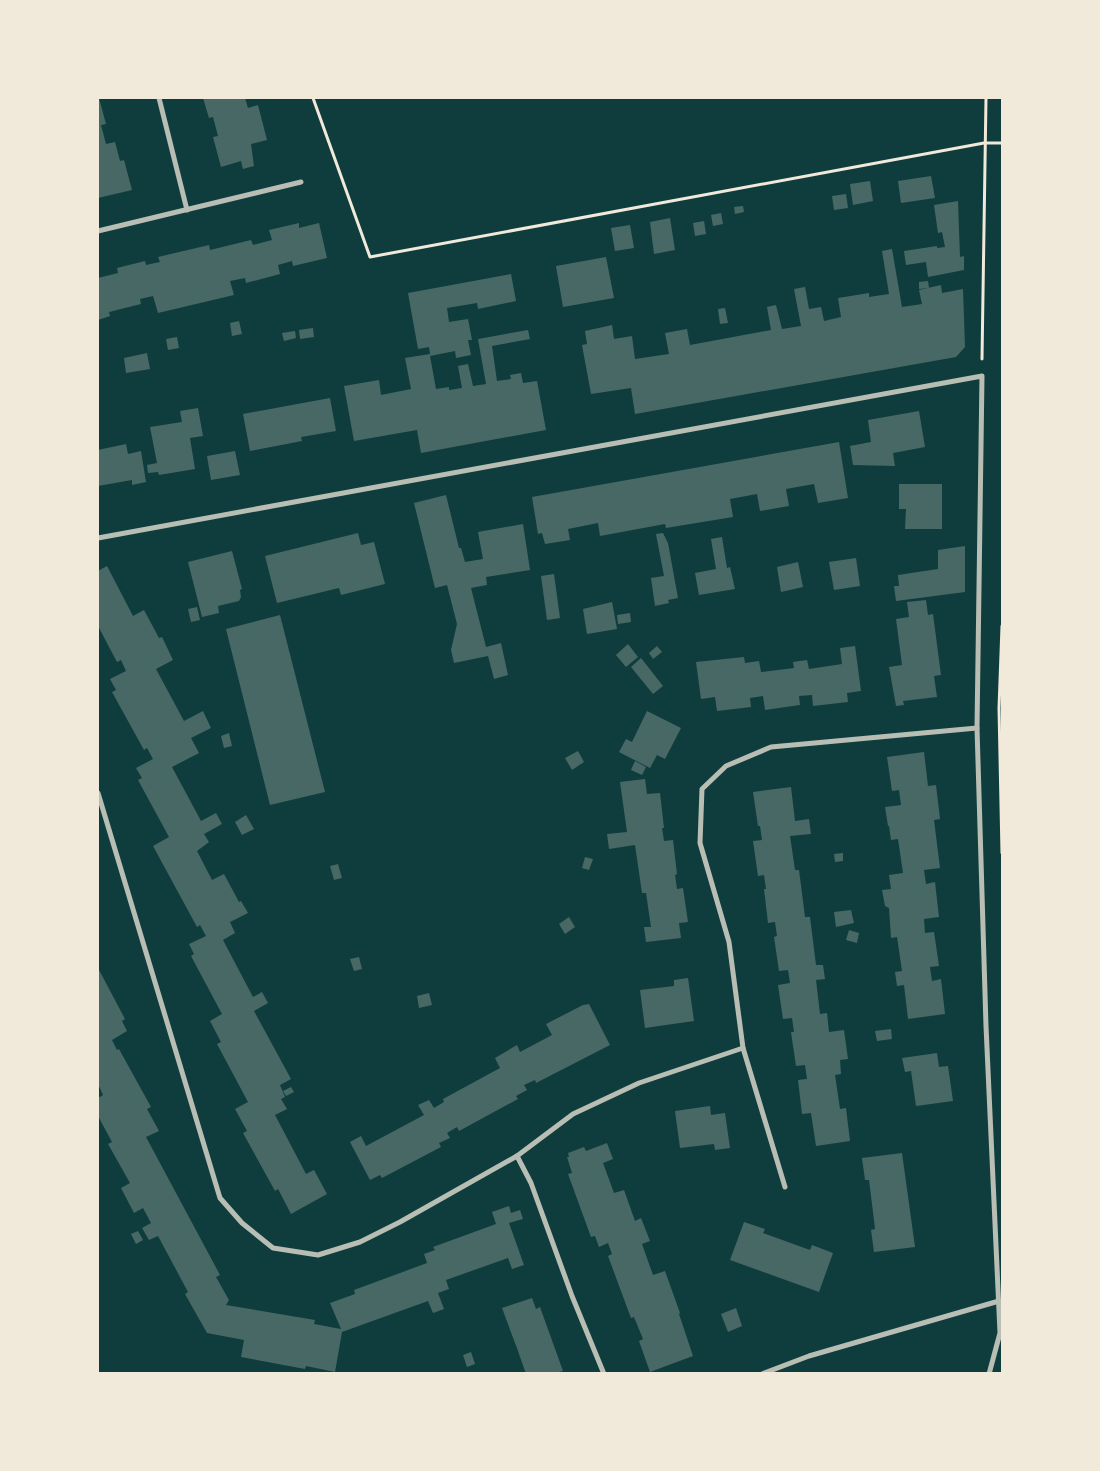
<svg xmlns="http://www.w3.org/2000/svg" width="1100" height="1471" font-family="Montserrat,sans-serif">
<style>
.building{fill:#486865}
.lines{fill:none;stroke-linecap:round;stroke-linejoin:round}
.path{stroke:#f1e9da;stroke-width:3}
.minor{stroke:#b8beb3;stroke-width:5}
</style>
<rect width="100%" height="100%" fill="#0f3d3e"/>
<!-- building -->
<g class="building">
<path d="M98 98H99L106 124 101 125 106 144 115 142 120 161 124 160 132 190 98 198Z"/>
<path d="M203 98H245L248 108 258 105 267 140 251 144 254 166 243 169 241 161 221 167 213 137 218 136 213 117 209 118Z"/>
<path d="M931 176 935 198 901 203 898 181Z"/>
<path d="M870 181 873 201 853 205 850 184Z"/>
<path d="M846 194 848 208 834 210 832 196Z"/>
<path d="M958 201 960 257 964 256V270L928 277 926 262 906 265 904 251 937 246V248L945 247 942 232 938 233 934 205Z"/>
<path d="M743 206 744 212 735 214 734 207Z"/>
<path d="M721 213 723 224 713 226 711 215Z"/>
<path d="M670 218 675 250 654 254 650 222Z"/>
<path d="M704 221 706 234 695 236 693 223Z"/>
<path d="M299 223V228L319 223 327 258 293 266 292 261 278 265 280 274 246 283 245 278 230 281 234 295 158 313 153 296 140 299 141 304 109 312 110 316 98 320V278L118 273 117 268 145 261 146 265 160 262 158 257 209 245 210 250 251 240 253 245 272 240 269 230Z"/>
<path d="M630 225 634 248 615 251 611 228Z"/>
<path d="M892 249 902 307 922 304 919 290 941 285 942 293 963 289 965 347 956 357 635 414 631 388 591 394 582 345 587 344 585 331 612 325 614 339 632 336 635 359 669 354 665 333 687 329 690 345 771 330 767 307 776 305 782 329 801 326 794 289 805 287 809 309 821 307 824 321 841 317 838 298 869 293V297L889 294 882 251Z"/>
<path d="M606 257 614 298 563 307 556 266Z"/>
<path d="M511 274 516 301 478 309 477 303 447 308 449 322 468 319 472 340H468L471 355 456 358 455 351 430 356 436 389 449 387V390L462 388 458 366 468 364 473 386 486 384 478 339 528 330 530 339 492 346 497 381 511 379 510 375 521 373 523 383 537 381 546 430 421 453 417 430 354 441 344 386 379 380 381 395 411 389 405 358 430 354 429 347 418 349 408 293Z"/>
<path d="M928 281 929 288 919 289V282Z"/>
<path d="M725 308 728 323 720 324 718 309Z"/>
<path d="M239 321 242 334 232 336 230 323Z"/>
<path d="M313 328 314 337 300 339 299 330Z"/>
<path d="M295 331 296 338 284 341 282 333Z"/>
<path d="M177 337 179 348 168 350 166 339Z"/>
<path d="M147 353 150 369 126 373 124 358Z"/>
<path d="M330 398 336 431 301 437 302 441 250 451 243 414Z"/>
<path d="M198 408 203 436 190 438 195 469 159 475 158 472 148 473 147 465 157 463 150 427 182 422 180 411Z"/>
<path d="M919 411 925 447 893 453 895 466 853 465 850 446 871 442 868 420Z"/>
<path d="M839 442 848 498 818 503 814 484 786 489 789 506 760 511 757 494 730 499 733 517 666 528 665 524 600 536 598 523 568 529 570 540 545 544 542 533 538 534 532 497Z"/>
<path d="M126 444 128 454 141 451 146 482 132 485V480L98 486V450Z"/>
<path d="M235 451 240 475 211 480 207 456Z"/>
<path d="M899 484H942V529H905L906 509H899Z"/>
<path d="M446 495 459 548H461L465 562 483 559 478 532 523 524 530 570 486 577 487 585 471 588 486 647 501 643 508 675 494 679 488 656 454 663 451 650 457 624 447 585 435 588 414 503Z"/>
<path d="M358 533 361 545 374 542 385 584 341 595 339 588 277 603 265 556Z"/>
<path d="M663 533 668 543 678 598 668 600 669 603 655 606 651 578 664 576 656 534Z"/>
<path d="M722 537 727 568 730 567 735 589 699 595 695 573 716 569 711 539Z"/>
<path d="M965 546V592L896 601 894 586H899L898 575 938 569V550Z"/>
<path d="M232 551 242 589 240 590 241 597 239 601 218 606 219 613 202 617 188 562Z"/>
<path d="M856 558 860 586 834 590 829 562Z"/>
<path d="M798 562 803 587 781 592 777 567Z"/>
<path d="M107 566 133 616 144 610 159 638 162 637 173 660 156 669 184 721 203 711 211 728 191 738 199 753 172 767 201 821 216 813 222 824 204 834 209 842 197 851 212 880 224 874 239 902 241 901 248 913 230 922 235 933 223 940 253 997 262 992 268 1003 254 1011 291 1079 280 1085 285 1097 281 1099 287 1109 275 1115 306 1174 314 1170 327 1194 291 1214 278 1189 275 1191 243 1133 247 1131 235 1109 248 1102 217 1044 221 1042 210 1021 222 1014 191 956 194 954 189 944 206 936 200 925 197 927 153 846 169 837 138 780 142 778 136 768 153 759 147 748 144 750 112 692 116 690 110 679 126 671 121 660 117 662 98 626V571Z"/>
<path d="M554 574 560 618 547 620 541 576Z"/>
<path d="M926 600 928 615 933 614 941 675 934 676 937 697 903 701 904 705 896 706 889 667 902 665 896 619 909 617 907 602Z"/>
<path d="M612 602 617 629 587 634 583 609Z"/>
<path d="M197 607 200 620 191 622 188 609Z"/>
<path d="M630 613 631 622 618 624 617 615Z"/>
<path d="M280 615 325 792 270 805 226 629Z"/>
<path d="M628 644 638 657 626 667 616 655Z"/>
<path d="M657 646 662 652 653 659 649 653Z"/>
<path d="M855 646 861 691 847 693 848 702 813 706 812 695 799 696 800 705 765 710 763 696 750 698 751 707 717 711 715 697 701 699 696 662 744 657 745 663 759 661 761 672 794 668 793 662 807 660 809 669 842 664 840 648Z"/>
<path d="M641 658 663 686 653 694 631 667Z"/>
<path d="M647 711 681 728 665 759 657 755 650 768 619 752 626 739 632 742Z"/>
<path d="M229 733 232 746 224 748 221 736Z"/>
<path d="M578 751 584 762 572 770 565 758Z"/>
<path d="M924 752 928 786 936 785 940 819 934 820 940 868 924 870 926 884 935 882 939 917 924 919 925 933 934 932 939 966 930 967 932 981 941 979 945 1014 908 1019 904 985 897 986 895 972 902 971 897 937 891 938 889 908 885 906 882 890 891 889 889 875 903 873 898 839 891 840 889 826H888L885 807 901 805 899 790 892 791 887 757Z"/>
<path d="M635 761 646 767 642 775 631 770Z"/>
<path d="M645 779 647 794 660 793 664 828H662L664 841 673 840 677 874 675 875 677 889 683 888 688 922 679 923 681 938 646 942 644 927H651L646 893H642L635 845 609 849 607 834 627 832 620 782Z"/>
<path d="M791 787 795 821 809 819 811 834 790 836 795 870H799L805 917H810L816 965H823L825 979 816 980 820 1014 827 1013 829 1032 844 1030 848 1059 840 1060 841 1074 835 1075 840 1109 846 1108 850 1141 816 1146 811 1113 802 1114 798 1080 807 1079 805 1065 796 1066 791 1032H794L792 1018 783 1019 778 985 790 983 788 970 779 971 774 937 777 936 775 922 768 923 764 889H766L764 875 758 876 753 841 762 840 760 826H758L753 792Z"/>
<path d="M246 815 254 829 242 835 235 822Z"/>
<path d="M843 853V861L835 862 834 854Z"/>
<path d="M585 857 593 859 589 870 582 868Z"/>
<path d="M338 864 342 878 334 880 330 866Z"/>
<path d="M851 910 854 923 836 927 834 912Z"/>
<path d="M569 917 575 927 565 934 559 924Z"/>
<path d="M849 930 859 933 857 943 846 940Z"/>
<path d="M359 957 362 969 354 971 350 959Z"/>
<path d="M98 968 125 1019 122 1021 127 1031 112 1040 117 1050 119 1049 151 1107 147 1109 159 1131 146 1137 220 1275 216 1277 229 1300 226 1305 315 1320 314 1324 341 1329 330 1303 355 1294 354 1290 427 1263 424 1254 435 1250 433 1247 496 1224 492 1212 509 1206 511 1213 520 1210 523 1219 509 1223 524 1265 512 1269 508 1258 446 1280 449 1289 438 1293 444 1309 433 1313 428 1301 342 1332 335 1372 306 1366 305 1369 241 1357 244 1340 207 1333 185 1294 188 1292 158 1236 149 1240 142 1228 151 1223 143 1208 134 1213 121 1188 130 1183 108 1144 112 1142 98 1116V1098L103 1095 98 1084Z"/>
<path d="M688 978 694 1021 645 1028 640 990 674 986V980Z"/>
<path d="M429 993 432 1005 419 1008 417 996Z"/>
<path d="M589 1004 610 1045 536 1083 535 1080 524 1085 527 1090 516 1096 518 1099 459 1131 457 1127 447 1133 450 1138 439 1143 441 1147 382 1178 380 1175 370 1180 350 1142 361 1136 366 1146 424 1115 418 1105 429 1100 434 1108 444 1102 443 1099 500 1068 495 1058 517 1045 520 1052 552 1035 546 1024 583 1005Z"/>
<path d="M891 1029 892 1039 877 1041 875 1031Z"/>
<path d="M937 1053 939 1067 948 1066 953 1101 916 1106 911 1071 905 1072 902 1058Z"/>
<path d="M291 1087 294 1092 286 1096 283 1091Z"/>
<path d="M710 1106 711 1115 725 1113 730 1148 715 1150 714 1144 680 1148 675 1111Z"/>
<path d="M607 1143 613 1159 603 1163 614 1193 624 1190 635 1221 641 1218 650 1241 642 1244 653 1275 665 1271 680 1313 679 1314 693 1356 650 1372 639 1341 643 1339 634 1317 631 1318 608 1256 612 1254 608 1243 599 1247 595 1236 591 1237 568 1174 572 1173 567 1157H569L568 1153 584 1147 586 1151Z"/>
<path d="M902 1153 915 1247 874 1252 871 1230 875 1229 872 1204 869 1180H865L862 1158Z"/>
<path d="M744 1222 765 1229 763 1233 810 1250 812 1245 833 1253 819 1292 730 1260Z"/>
<path d="M138 1231 143 1240 136 1244 131 1234Z"/>
<path d="M532 1298 536 1309 540 1307 563 1371 559 1372 560 1374H526L518 1351 502 1308Z"/>
<path d="M736 1308 742 1326 728 1332 721 1314Z"/>
<path d="M471 1352 475 1364 467 1367 463 1355Z"/>
</g>
<g class="lines">
<!-- path -->
<g class="path">
<path d="M313 98 370 257 984 143H1002"/>
<path d="M982 359 986 98"/>
<path d="M1002 626 999 708 1002 853"/>
</g>
<!-- minor -->
<g class="minor">
<path d="M159 98 187 210"/>
<path d="M98 231 301 182"/>
<path d="M98 538 982 376 977 728 986 1026 1000 1333 989 1374"/>
<path d="M98 793 220 1198 242 1223 273 1248 318 1255 360 1242 400 1222 517 1156 573 1114 639 1083 743 1048"/>
<path d="M517 1156 531 1183 572 1296 604 1374"/>
<path d="M785 1187 743 1048 729 942 700 843 702 789 726 766 771 747 977 728"/>
<path d="M762 1374 809 1356 999 1301"/>
</g>
</g>
<!-- border -->
<rect width="1100" height="1471" fill="none" stroke="#f1e9da" stroke-width="198"/>
</svg>
